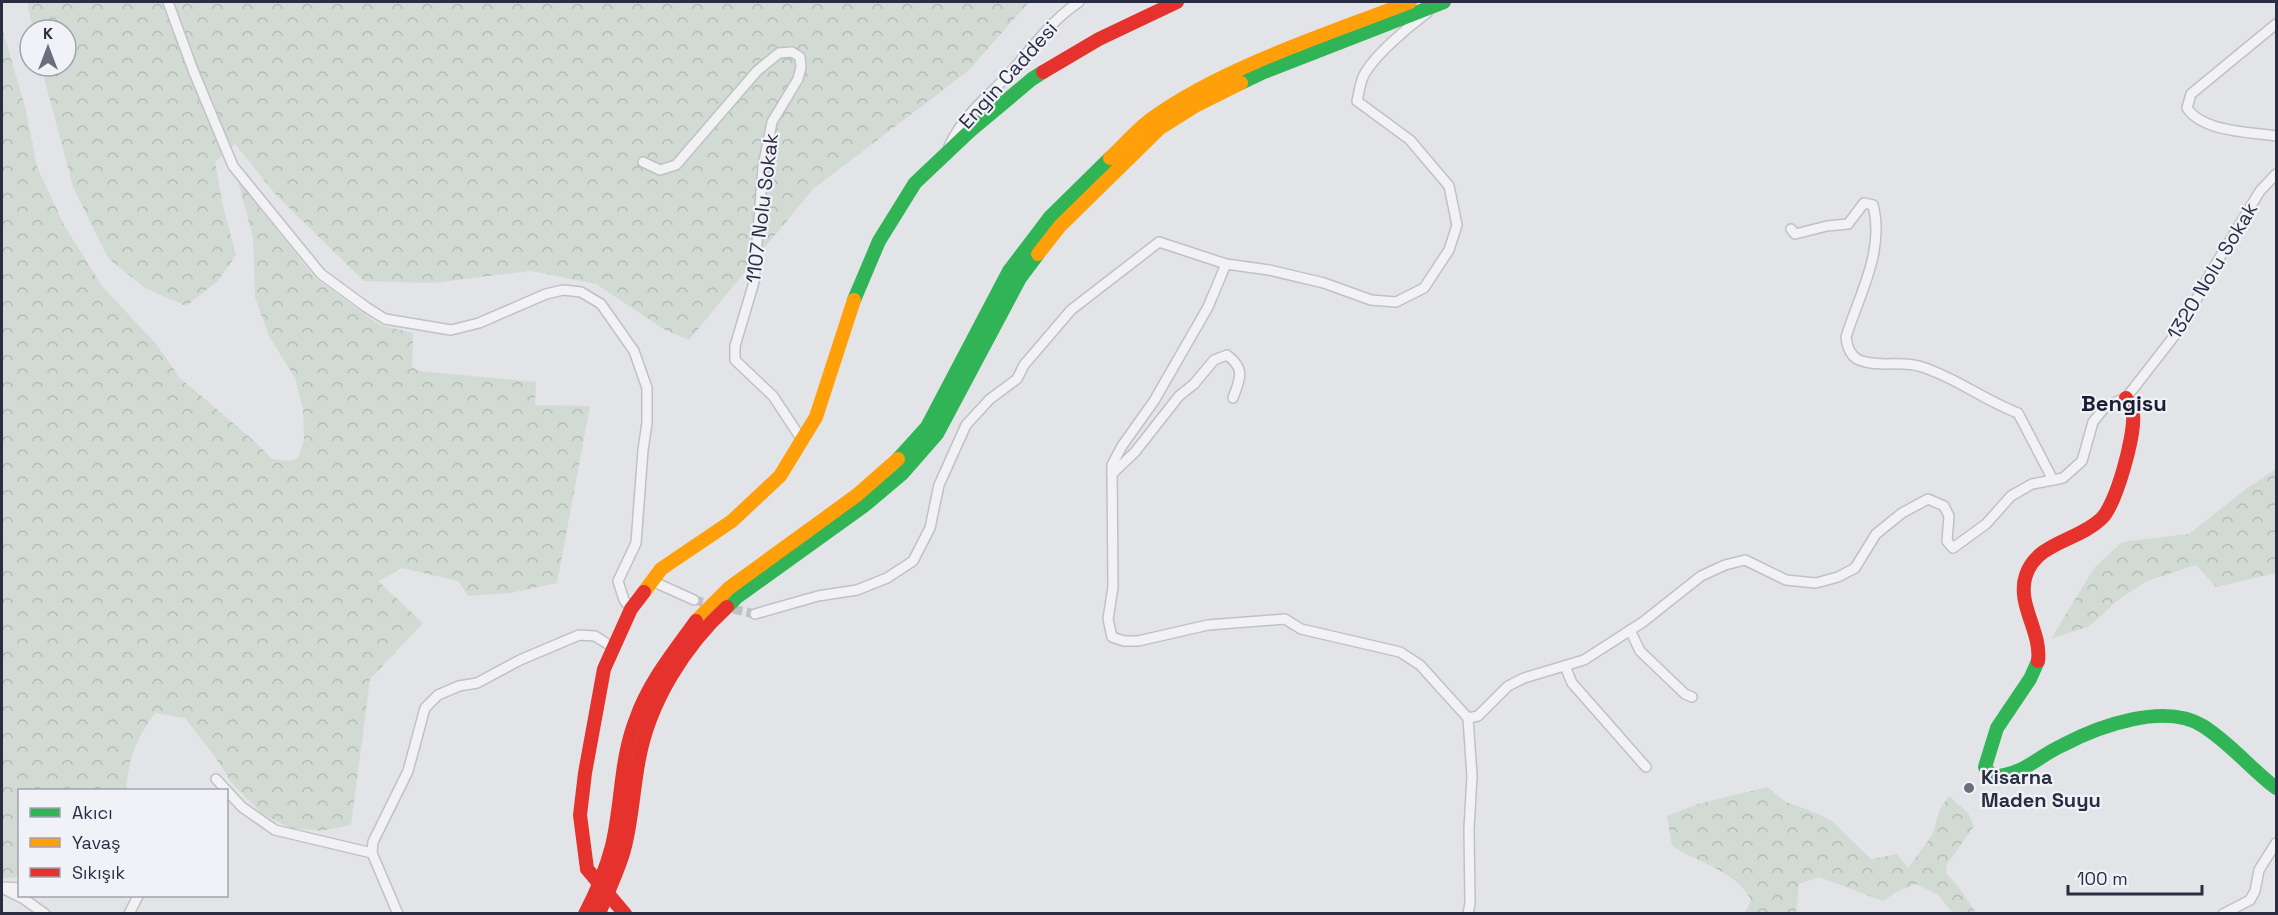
<svg xmlns="http://www.w3.org/2000/svg" width="2278" height="915" font-family="'Space Grotesk',sans-serif">
<style>
.forest{fill:url(#forest-crowns)}
.lines{fill:none;stroke-linecap:round;stroke-linejoin:round}
.street-tunnel{stroke:#bebfc7;stroke-width:9;stroke-dasharray:9 4.5;stroke-linecap:butt}
.street-casing{stroke:#c0c1c6;stroke-width:12}
.street{stroke:#f2f2f5;stroke-width:9}
.fast{stroke:#30b455;stroke-width:14}
.slow{stroke:#ff9f0a;stroke-width:14}
.jam{stroke:#e5322d;stroke-width:14}
.poi-dot{fill:#6a6d7c;stroke:#f1f2f7;stroke-width:2}
.labels{text-anchor:middle;stroke-width:4.5;stroke-linejoin:round;paint-order:stroke}
.street-label{font-size:20px;fill:#292d42;stroke:#f1f2f7}
.poi-label{font-size:20px;font-weight:bold;fill:#292d42;stroke:#f1f2f7;text-anchor:start}
.quarter-label{font-size:22px;font-weight:bold;fill:#1b1e33;stroke:#f1f2f7}
</style>
<defs>
<pattern id="forest-crowns" width="20" height="18" patternUnits="userSpaceOnUse" patternTransform="scale(1.5)"><rect width="20" height="18" fill="#d1dbd3"/><path d="M2 6a3 3 0 1 1 6 0M12 15a3 3 0 1 1 6 0" fill="none" stroke="#b3bcb6"/></pattern>
</defs>
<rect width="100%" height="100%" fill="#e3e4e8"/>
<!-- forest -->
<g class="forest">
<path d="M27 2H1029L968 71 813 189 689 340 665 330 596 284 531 271 432 283 364 281 276 195 235 144 215 162 223 206 236 255 218 281 186 306 145 288 108 258 73 187 41 66H66V30H33Z"/>
<path d="M2 28 26 110 37 167 64 225 102 286 156 344 180 378 253 440 272 459 289 461 298 458 304 440 303 409 295 378 269 336 255 297 253 238 238 181 316 279 380 325 413 333 412 367 419 371 536 382 535 405 590 406 557 583 510 593 468 596 458 581 402 568 378 581 423 623 370 679 351 825 322 831 290 828 261 813 231 782 216 758 185 718 155 713C135 741 129 757 126 790H20L19 877 2 879Z"/>
<path d="M2276 469V573L2216 587 2196 565 2147 581 2118 600 2090 626 2051 639 2094 568 2122 542 2189 534 2247 488Z"/>
<path d="M1767 787 1786 802 1814 812 1833 822 1871 859 1897 854 1908 868 1932 835 1940 809 1949 796 1968 813 1974 826 1947 864 1946 873 1961 890 1976 913H1953L1938 895 1916 884 1900 890 1883 901 1819 877 1799 884 1796 913H1742L1746 911 1751 900C1736 871 1699 863 1672 846L1667 816 1698 804Z"/>
</g>
<g class="lines">
<!-- street-tunnel -->
<path class="street-tunnel" d="M694 600 755 614"/>
<!-- street casing -->
<g class="street-casing">
<g id="street">
<path d="M168 2 193 70 233 166 321 274 366 307 385 319 451 330 479 323 546 294 563 290 581 292 601 304 634 351 647 388V423L643 450 636 543 618 581 624 600 631 609"/>
<path d="M2276 24 2191 94 2187 108C2203 132 2249 132 2276 136"/>
<path d="M949 146C966 112 984 101 1008 75 1031 50 1050 21 1079 2"/>
<path d="M643 162 660 170 676 165 757 71 779 53 792 52 800 57 801 67 798 79 772 122 763 167 754 282 735 346V360L773 396 802 440"/>
<path d="M1791 229 1795 234 1827 226 1848 224 1864 203 1873 205C1885 251 1859 295 1846 337 1847 346 1850 356 1859 360 1878 368 1902 360 1922 367 1955 377 1985 401 2018 413L2053 480"/>
<path d="M1226 264 1208 307 1154 401 1122 446 1112 465 1113 587 1108 619 1112 637 1124 641H1138L1208 625 1285 619 1301 629 1400 652 1420 665 1468 718 1478 716 1508 686 1524 678 1584 660 1643 622 1701 576 1725 565 1745 560 1786 580 1816 583 1838 577 1855 568 1876 534 1902 513 1928 499 1944 506 1949 516 1947 541 1953 548 1986 524 2011 496 2032 484 2063 478 2082 461 2093 422 2106 406 2126 398 2182 326 2211 272 2260 191 2276 174"/>
<path d="M1112 474 1135 452 1179 396 1194 384 1214 360 1227 355C1246 369 1240 379 1233 398"/>
<path d="M652 581 694 600"/>
<path d="M755 614 818 596 857 590 887 578 913 561 930 528 939 485 966 425 990 399 1017 379 1024 365 1071 310 1159 242 1226 264 1269 270 1324 283 1371 300 1396 302 1424 288 1449 250 1457 225 1449 186 1410 140 1357 101C1359 93 1360 84 1363 77 1373 56 1408 27 1427 13"/>
<path d="M1630 630 1640 651 1685 694 1692 697"/>
<path d="M1565 666 1572 683 1646 767"/>
<path d="M1468 718 1472 776 1469 829 1470 903 1468 914"/>
<path d="M216 779 242 807 275 830 372 853"/>
<path d="M4 887 20 888"/>
<path d="M2 888 24 899 45 914"/>
<path d="M129 914 138 896"/>
<path d="M398 914 372 853 373 842 408 771 425 708 438 695 459 686 477 683 520 660 579 635 595 636 614 648"/>
<path d="M2223 914 2250 900 2255 891 2259 870 2276 843"/>
</g>
</g>
<!-- street -->
<use href="#street" class="street"/>
<!-- fast -->
<g class="fast">
<path d="M1241 83 1264 72 1444 2"/>
<path d="M854 300 879 241 915 183 970 131 1032 79 1043 72"/>
<path d="M898 459 927 427 1009 271 1050 217 1110 158"/>
<path d="M727 607 737 597 865 505 902 474 937 434 1020 278 1038 254"/>
<path d="M2038 661 2030 679 1997 728 1985 767 1993 777C2025 774 2035 758 2063 745 2099 726 2165 702 2203 726 2230 743 2251 769 2276 788"/>
</g>
<!-- slow -->
<g class="slow">
<path d="M1110 158C1124 145 1138 128 1154 117 1226 66 1328 34 1410 2"/>
<path d="M1038 254 1060 226 1160 128 1195 106 1241 83"/>
<path d="M644 592 661 569 732 521 780 476 816 417 854 300"/>
<path d="M696 621 729 588 857 495 898 459"/>
</g>
<!-- jam -->
<g class="jam">
<path d="M1043 72 1099 39 1177 2"/>
<path d="M2038 661C2042 632 2016 604 2026 575 2037 542 2078 541 2101 519 2116 506 2135 435 2133 415 2132 408 2130 403 2126 398"/>
<path d="M585 914C596 893 606 869 612 846 622 804 620 759 636 719 649 682 673 653 696 621"/>
<path d="M599 914C607 893 618 872 624 850 632 821 633 789 639 759 649 703 685 645 727 607"/>
<path d="M625 914 587 869 580 815 585 773 604 669 631 609 644 592"/>
</g>
</g>
<!-- markers -->
<circle class="poi-dot" cx="1969" cy="788" r="6"/>
<g class="labels">
<!-- street labels -->
<g class="street-label">
<text transform="translate(1008 75) rotate(-48)" y="7">Engin Caddesi</text>
<text transform="translate(762 208) rotate(-83)" y="7">1107 Nolu Sokak</text>
<text transform="translate(2212 271) rotate(-59)" y="7">1320 Nolu Sokak</text>
</g>
<!-- poi labels -->
<g class="poi-label">
<text x="1981" y="784">Kisarna<tspan x="1981" dy="23">Maden Suyu</tspan></text>
</g>
<!-- quarter labels -->
<g class="quarter-label">
<text x="2124" y="411">Bengisu</text>
</g>
</g>
<!-- border -->
<rect width="2278" height="915" fill="none" stroke="#292d42" stroke-width="6"/>
<!-- legend -->
<rect x="18" y="789" width="210" height="108" fill="#f1f2f7" stroke="#a1a3af" stroke-width="1.5"/>
<rect x="30" y="808" width="30" height="9" fill="#30b455" stroke="#a1a3af" stroke-width="1.5"/>
<text x="72" y="819" font-size="18" fill="#292d42">Akıcı</text>
<rect x="30" y="838" width="30" height="9" fill="#ff9f0a" stroke="#a1a3af" stroke-width="1.5"/>
<text x="72" y="849" font-size="18" fill="#292d42">Yavaş</text>
<rect x="30" y="868" width="30" height="9" fill="#e5322d" stroke="#a1a3af" stroke-width="1.5"/>
<text x="72" y="879" font-size="18" fill="#292d42">Sıkışık</text>
<!-- north arrow -->
<g transform="translate(48 48)"><circle r="28" fill="#f1f2f7" stroke="#a1a3af" stroke-width="1.5"/>
<path d="M0-4.5L10 22L0 15L-10 22Z" fill="#6a6d7c"/>
<text y="-9" font-size="16" font-weight="bold" text-anchor="middle" fill="#292d42">K</text>
</g>
<!-- scale -->
<path d="M2068 885v9h134v-9" fill="none" stroke="#292d42" stroke-width="3"/>
<text x="2077" y="885" font-size="18" fill="#292d42" stroke="#f1f2f7" stroke-width="4.5" paint-order="stroke">100 m</text>
</svg>
